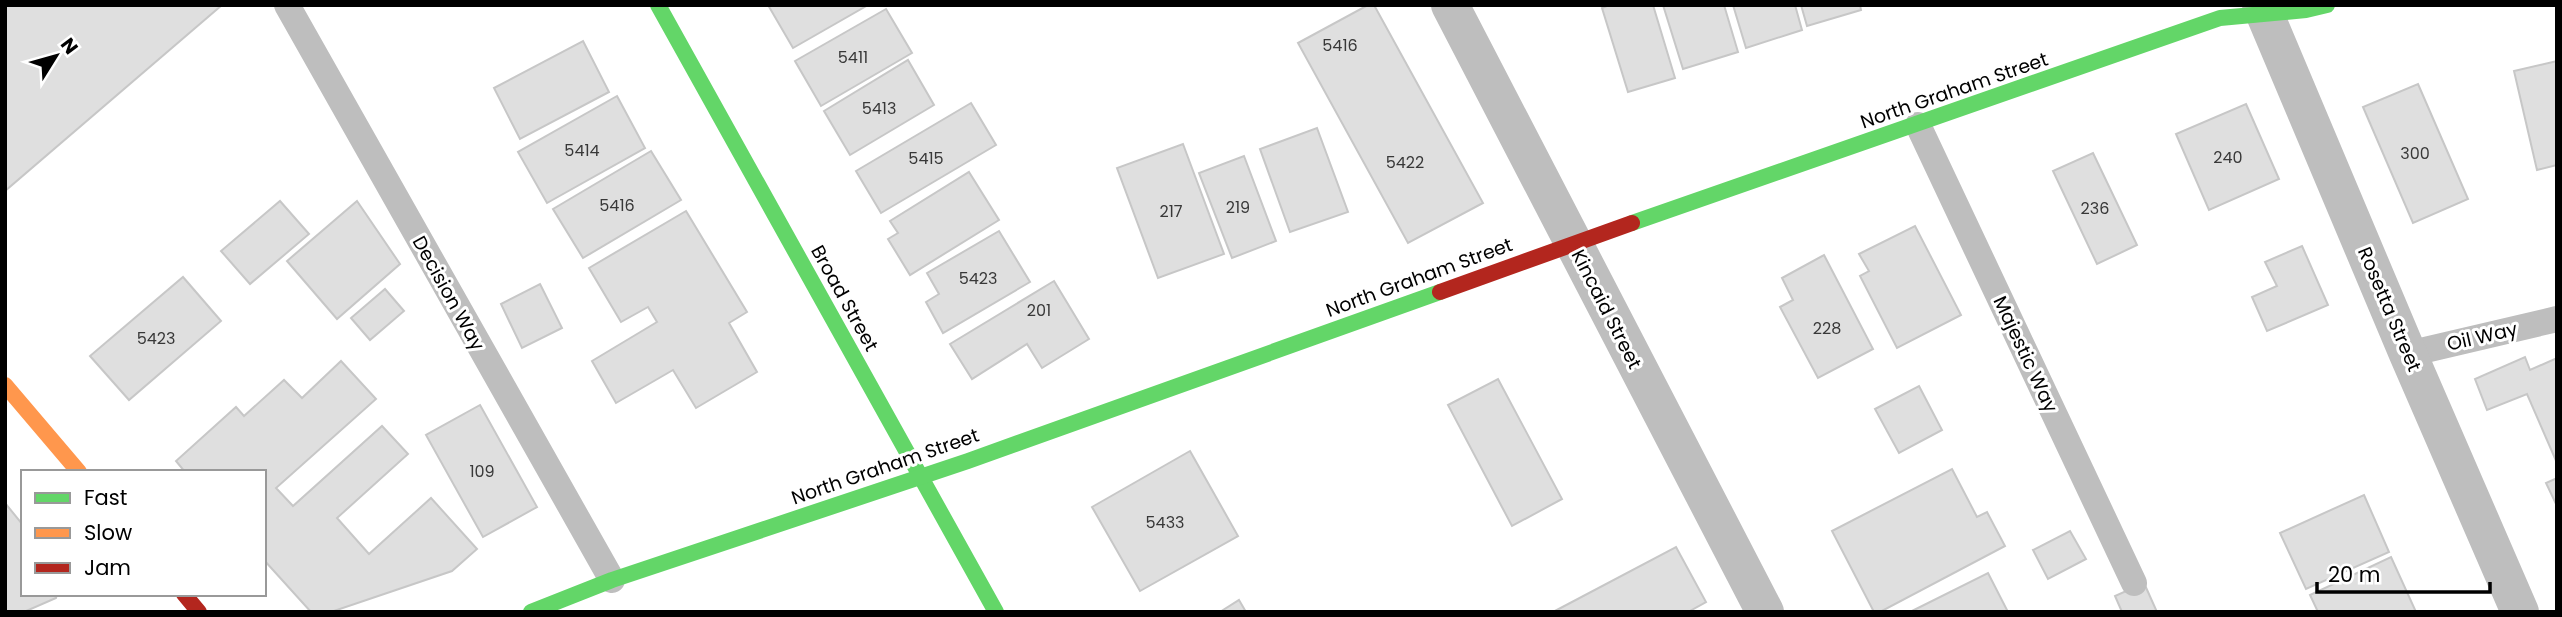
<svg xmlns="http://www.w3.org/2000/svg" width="2562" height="617" font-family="Poppins,sans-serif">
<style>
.building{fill:#dfdfdf;stroke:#c7c7c7;stroke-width:2}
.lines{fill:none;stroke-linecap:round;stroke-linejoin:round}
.lane{stroke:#bebebe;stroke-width:26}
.street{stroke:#bebebe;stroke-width:38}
.fast{stroke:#63d668;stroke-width:16}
.slow{stroke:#ff974d;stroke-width:16}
.jam{stroke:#b3261e;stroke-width:16}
.labels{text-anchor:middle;stroke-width:6;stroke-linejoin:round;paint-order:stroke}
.number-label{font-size:16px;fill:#383838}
.street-label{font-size:19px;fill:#000;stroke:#fff}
</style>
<rect width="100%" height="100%" fill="#fff"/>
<!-- building -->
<g class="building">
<path d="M5 5H222L5 191Z"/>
<path d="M768 5H868L793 48Z"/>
<path d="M1368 5H1374L1483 203 1408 243 1298 43Z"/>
<path d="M1609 5H1653L1675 78 1628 92 1602 8Z"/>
<path d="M1663 5H1724L1738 52 1683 69Z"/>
<path d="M1733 5H1795L1802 30 1746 48Z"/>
<path d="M1801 5H1860L1861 10 1807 26Z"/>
<path d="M886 9 912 53 821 106 795 61Z"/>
<path d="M583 41 609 92 520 139 494 88Z"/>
<path d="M908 60 934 105 850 155 824 111Z"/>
<path d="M2557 61V165L2537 170 2514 71Z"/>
<path d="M2418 84 2468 199 2413 223 2363 107Z"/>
<path d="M617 96 645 148 547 203 518 152Z"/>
<path d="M971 103 996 145 881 213 856 171Z"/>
<path d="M2246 104 2279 179 2209 210 2176 134Z"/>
<path d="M1317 128 1348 212 1290 232 1260 149Z"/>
<path d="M1183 144 1224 254 1158 278 1117 168Z"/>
<path d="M651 151 681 200 583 258 553 209Z"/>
<path d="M2093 153 2137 245 2097 264 2053 171Z"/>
<path d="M1244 156 1276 241 1232 258 1199 173Z"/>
<path d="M969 172 999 220 910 275 888 239 898 233 890 221Z"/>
<path d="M280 201 309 234 250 284 221 251Z"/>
<path d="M357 201 400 264 337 319 287 261Z"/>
<path d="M686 211 747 312 729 323 757 372 696 408 673 370 616 403 592 361 657 322 648 307 621 322 589 268Z"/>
<path d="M1915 226 1961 315 1897 348 1860 276 1869 271 1859 254Z"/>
<path d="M999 231 1030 282 943 333 926 302 939 294 927 273Z"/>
<path d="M2302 246 2328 305 2267 331 2252 297 2277 286 2265 262Z"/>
<path d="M1824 255 1873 349 1818 378 1780 307 1793 300 1782 278Z"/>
<path d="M183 277 221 321 129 400 90 356Z"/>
<path d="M1054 281 1089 339 1042 368 1027 344 972 379 950 344Z"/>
<path d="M540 284 562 328 522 348 501 304Z"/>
<path d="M385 289 404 311 370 340 351 318Z"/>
<path d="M2525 357 2530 370 2557 358V463L2527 394 2487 410 2475 379Z"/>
<path d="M341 361 376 399 276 488 293 506 382 426 408 454 337 518 369 554 431 498 477 549 452 571 331 612H311L264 560V472H185L176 461 236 407 244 416 284 380 302 398Z"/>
<path d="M1498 379 1562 499 1512 526 1448 405Z"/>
<path d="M1919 386 1942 430 1899 453 1875 409Z"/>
<path d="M480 405 537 507 483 537 426 435Z"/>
<path d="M1190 451 1238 536 1140 591 1092 507Z"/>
<path d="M1952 469 1977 517 1987 512 2005 546 1880 612H1874L1832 531Z"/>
<path d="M2557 478V506L2546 483Z"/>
<path d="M2364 495 2389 552 2306 589 2280 533Z"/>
<path d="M5 503 23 525V594H57L56 598 24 612H5Z"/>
<path d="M2070 531 2086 559 2048 579 2033 550Z"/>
<path d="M1676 547 1706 602 1688 612H1553Z"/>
<path d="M2391 557 2416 612H2318L2310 595Z"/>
<path d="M1988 573 2008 612H1910Z"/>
<path d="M2144 583 2157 612H2122L2115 596Z"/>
<path d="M1239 600 1246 612H1220Z"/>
</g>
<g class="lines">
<!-- lane -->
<g class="lane">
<path d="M287 5 612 580"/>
<path d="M1918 125 2134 583"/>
<path d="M2408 354 2557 319"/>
</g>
<!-- street -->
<g class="street">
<path d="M1450 5 1765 612"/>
<path d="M2261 5 2408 354 2520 612"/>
</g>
<!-- fast -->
<g class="fast">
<path d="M658 5 996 612"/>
<path d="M1632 223 2220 18 2306 10 2327 5"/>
<path d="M531 612 612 580 968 461 1440 292"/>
</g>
<!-- slow -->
<path class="slow" d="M5 385 79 472"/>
<!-- jam -->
<g class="jam">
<path d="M1440 292 1632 223"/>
<path d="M184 594 199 612"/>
</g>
</g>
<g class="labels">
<!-- number labels -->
<g class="number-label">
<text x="1340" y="51">5416</text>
<text x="853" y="63">5411</text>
<text x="879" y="114">5413</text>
<text x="582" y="156">5414</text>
<text x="2415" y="159">300</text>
<text x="2228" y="163">240</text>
<text x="926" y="164">5415</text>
<text x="1405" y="168">5422</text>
<text x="617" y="211">5416</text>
<text x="1238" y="213">219</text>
<text x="2095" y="214">236</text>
<text x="1171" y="217">217</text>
<text x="978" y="284">5423</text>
<text x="1039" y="316">201</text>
<text x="1827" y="334">228</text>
<text x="156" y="344">5423</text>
<text x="482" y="477">109</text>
<text x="1165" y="528">5433</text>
</g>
<!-- street labels -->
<g class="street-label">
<text transform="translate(1954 90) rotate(-19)" y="7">North Graham Street</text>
<text transform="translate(1419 277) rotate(-20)" y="7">North Graham Street</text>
<text transform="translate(449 293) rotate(61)" y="7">Decision Way</text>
<text transform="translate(845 298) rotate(61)" y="7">Broad Street</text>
<text transform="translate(1607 309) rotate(63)" y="7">Kincaid Street</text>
<text transform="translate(2390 309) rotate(67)" y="7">Rosetta Street</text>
<text transform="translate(2482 336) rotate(-13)" y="7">Oil Way</text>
<text transform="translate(2026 354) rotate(65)" y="7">Majestic Way</text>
<text transform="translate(885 466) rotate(-19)" y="7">North Graham Street</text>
</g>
</g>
<!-- border -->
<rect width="2562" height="617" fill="none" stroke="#000000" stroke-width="14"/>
<!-- legend -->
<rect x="21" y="470" width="245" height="126" fill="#ffffff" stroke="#999999" stroke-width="2"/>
<rect x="35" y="493" width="35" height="10" fill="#63d668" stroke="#999999" stroke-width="2"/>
<text x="84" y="505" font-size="21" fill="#000000">Fast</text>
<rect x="35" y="528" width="35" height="10" fill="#ff974d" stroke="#999999" stroke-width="2"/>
<text x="84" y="540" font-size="21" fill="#000000">Slow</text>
<rect x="35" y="563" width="35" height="10" fill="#b3261e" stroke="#999999" stroke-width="2"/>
<text x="84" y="575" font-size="21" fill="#000000">Jam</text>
<!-- north arrow -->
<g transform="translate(56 56) rotate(53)" stroke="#ffffff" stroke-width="5" paint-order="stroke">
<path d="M0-5L12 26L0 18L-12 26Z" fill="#000000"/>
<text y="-10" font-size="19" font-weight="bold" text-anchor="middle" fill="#000000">N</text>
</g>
<!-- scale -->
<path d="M2317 582v10h173v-10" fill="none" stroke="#000000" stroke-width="3.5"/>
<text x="2328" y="582" font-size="21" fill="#000000" stroke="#ffffff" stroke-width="5" paint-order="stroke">20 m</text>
</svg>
